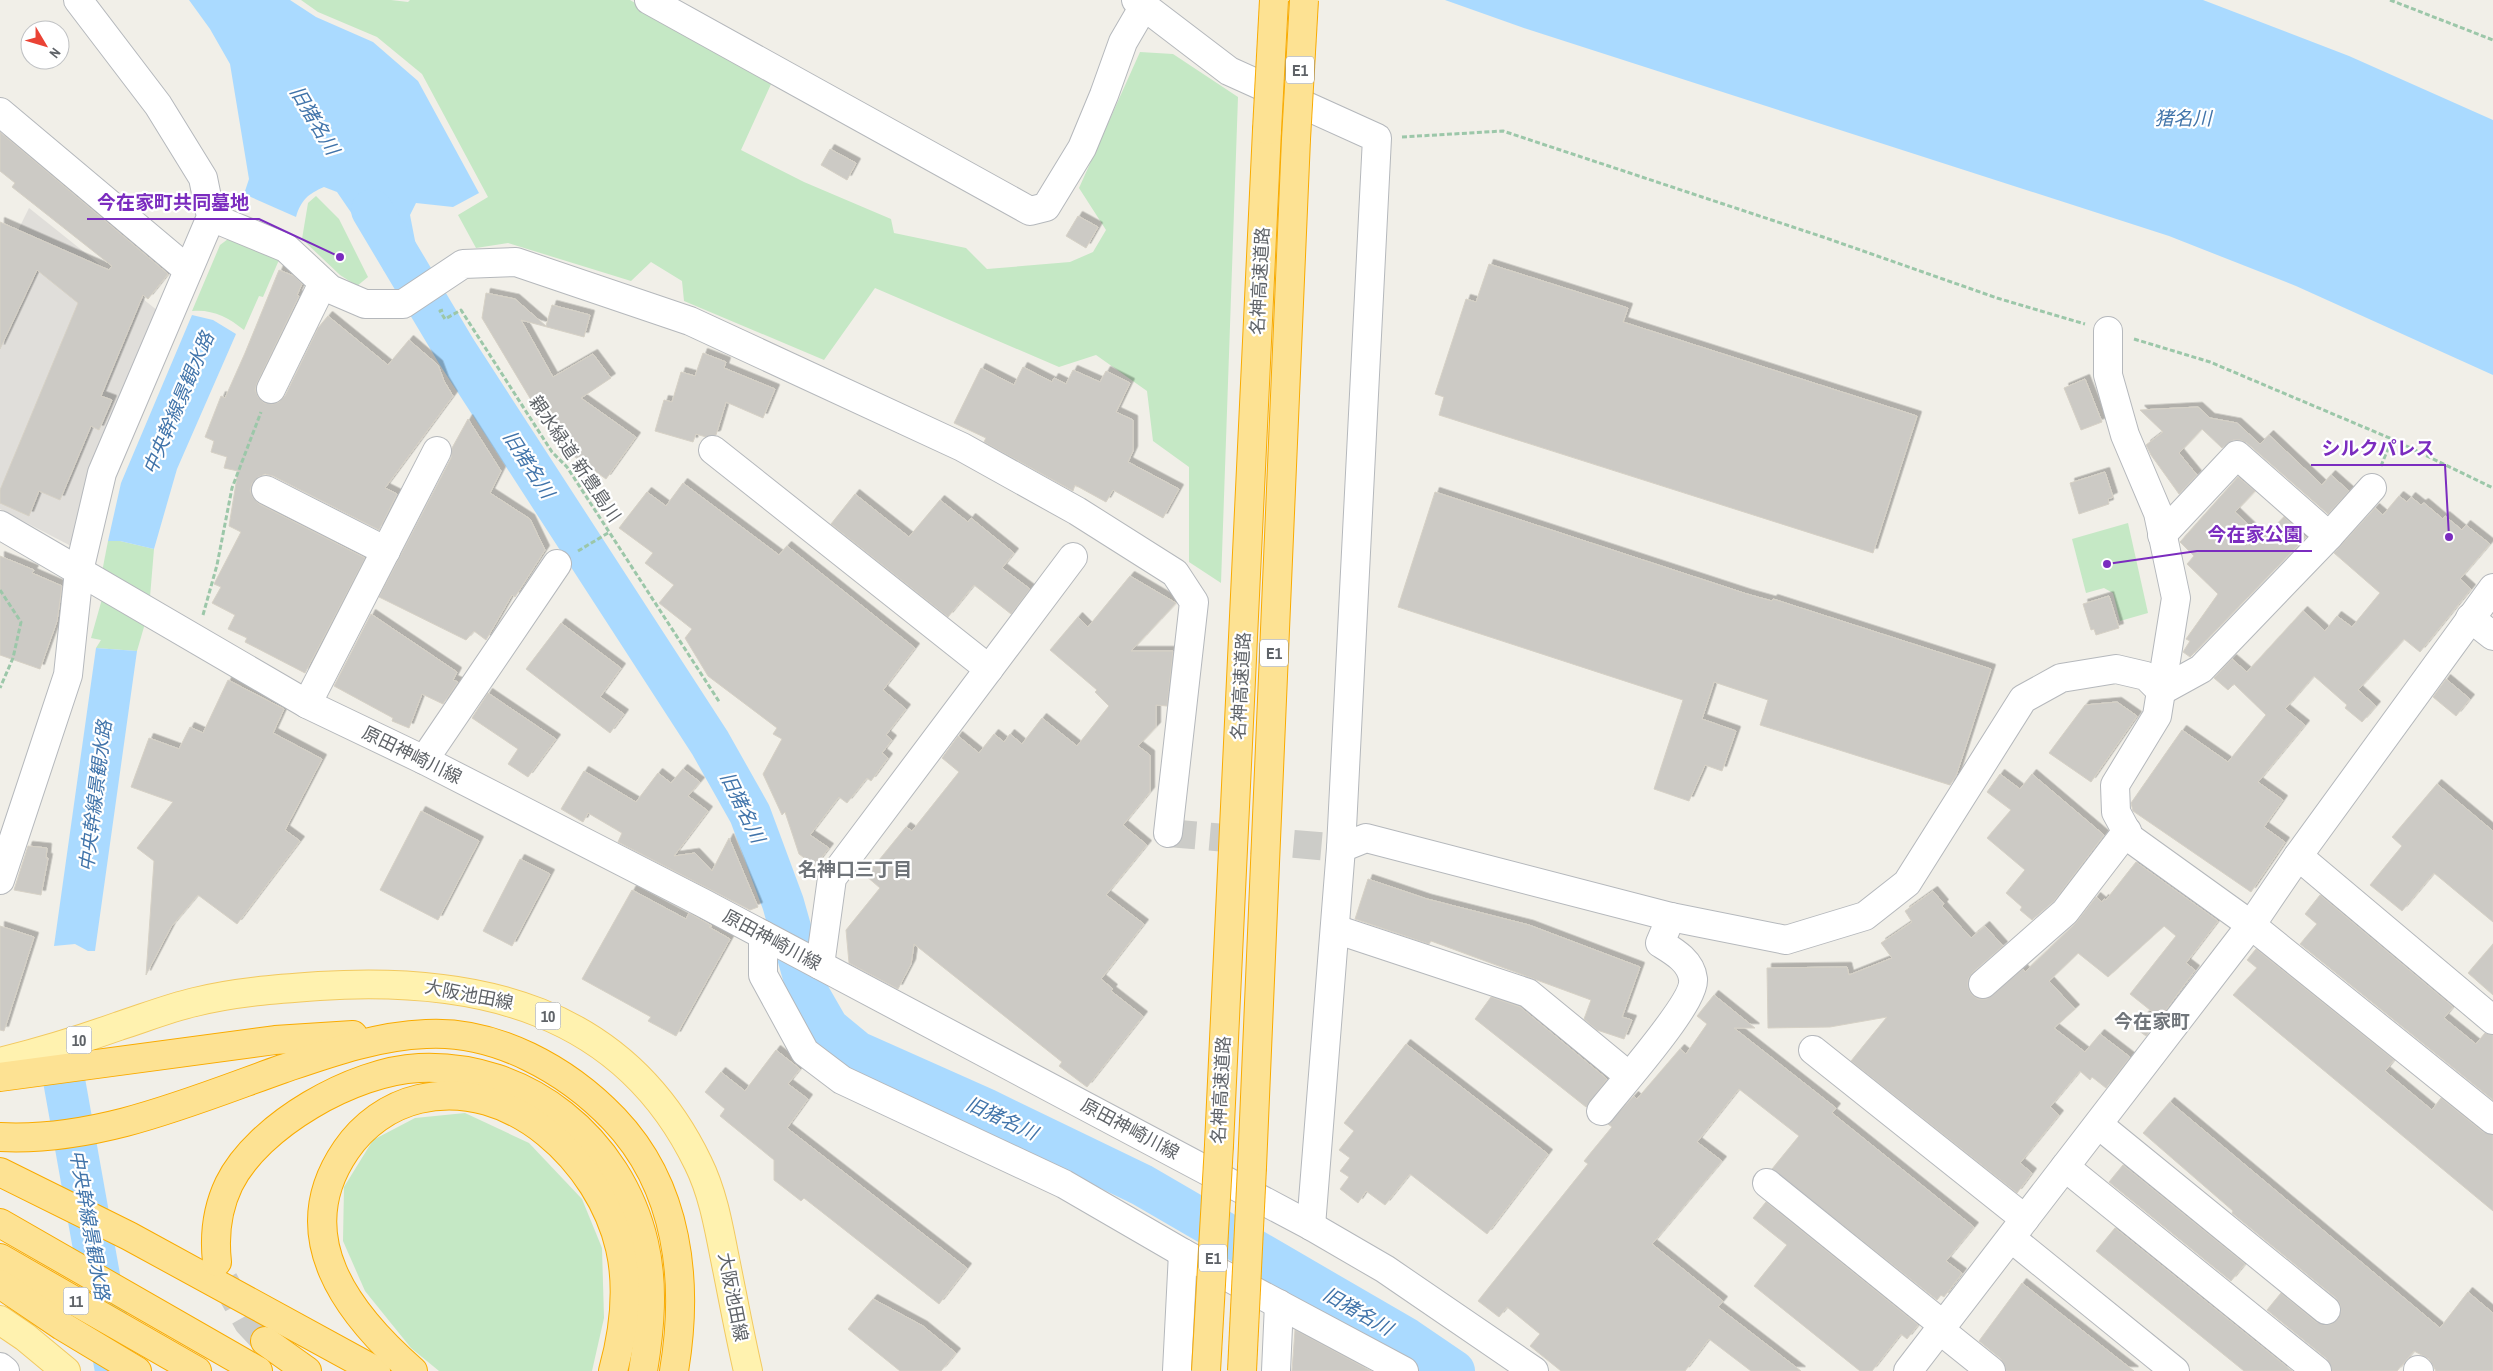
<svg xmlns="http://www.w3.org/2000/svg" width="2493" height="1371" font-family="'Archivo Narrow','Noto Sans JP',sans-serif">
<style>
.industrial{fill:#e0deda}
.green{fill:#c5e8c5}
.water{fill:#aadaff}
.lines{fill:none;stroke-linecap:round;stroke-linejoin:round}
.river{stroke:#aadaff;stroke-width:42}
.building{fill:#cccac5;stroke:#d6d1c6;filter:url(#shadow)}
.minor-tunnel{stroke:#ccccc8;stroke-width:28;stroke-dasharray:28 14;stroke-linecap:butt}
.highway-tunnel{stroke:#ccccc8;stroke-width:28;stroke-dasharray:28 14;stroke-linecap:butt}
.minor-casing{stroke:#b5b8bc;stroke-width:30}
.major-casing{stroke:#f2c960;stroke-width:30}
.highway-casing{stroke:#f9ab00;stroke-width:30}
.path{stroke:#9cc7a9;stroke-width:3;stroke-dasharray:5 2.5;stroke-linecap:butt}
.minor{stroke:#fff;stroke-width:28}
.major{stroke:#fff2af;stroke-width:28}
.highway{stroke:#fde293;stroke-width:28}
.highway-bridge-casing{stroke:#f9ab00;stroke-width:30;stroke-linecap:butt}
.highway-bridge{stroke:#fde293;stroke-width:28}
.labels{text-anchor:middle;stroke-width:4.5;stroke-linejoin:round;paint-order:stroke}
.shield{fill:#fff;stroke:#8f9295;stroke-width:1}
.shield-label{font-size:16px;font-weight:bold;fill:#5f6368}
.street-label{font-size:18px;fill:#5f6368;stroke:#fff}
.water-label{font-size:19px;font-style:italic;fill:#4174aa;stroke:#fff}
.neighbourhood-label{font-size:19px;font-weight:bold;fill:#70757a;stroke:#fff}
.leader{fill:none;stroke:#7b2cbf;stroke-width:2}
.callout-dot{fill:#7b2cbf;stroke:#fff;stroke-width:2}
.callout-label{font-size:19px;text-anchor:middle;font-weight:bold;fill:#7b2cbf;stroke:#fff;stroke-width:4.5;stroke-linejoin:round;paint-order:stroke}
</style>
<defs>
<filter id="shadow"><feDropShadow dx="4.5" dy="-4.5" stdDeviation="0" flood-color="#0004"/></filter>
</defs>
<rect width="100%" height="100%" fill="#f1efe8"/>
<!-- industrial -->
<path class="industrial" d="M29 208 158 311 71 546 0 509V267Z"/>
<!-- green -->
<g class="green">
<path d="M301 0H391L408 2 410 0H630L772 82 741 150 804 182 891 219 894 233 966 248 987 269 1070 262 1093 252 1106 230 1079 188 1140 52 1173 54 1238 97 1221 583 1189 562V467L1153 441 1147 391 1096 355 1059 367 875 288 824 360 684 301 682 281 651 262 631 281 508 243 476 248 458 215 488 197 422 74 377 37 318 12Z"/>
<path d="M316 196 339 219 368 277 357 286 340 275 302 239 308 203Z"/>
<path d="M228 239 279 260 263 297 259 296 244 330C228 317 212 309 192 311L220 245Z"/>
<path d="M2128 523 2148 613 2120 621 2113 593 2104 588 2086 593 2072 539Z"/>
<path d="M108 541H120L154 549 150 597 102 572Z"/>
<path d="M102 599 146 620 137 651 96 648 101 640 91 638Z"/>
<path d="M465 1113 529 1143 582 1199 602 1248 604 1318 592 1371H439L411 1348 365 1291 343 1241 344 1187 373 1140 415 1118Z"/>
</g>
<!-- water -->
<g class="water">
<path d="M189 0H290L316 17 373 42 418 81 479 193 453 207 416 203 410 215 417 251 384 271 374 246 337 192 324 187C308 194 301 200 296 217L244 194 249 179 230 64 210 29Z"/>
<path d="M1445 0H2203L2349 56 2493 120V375L2296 286 2169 236 1527 29Z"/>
<path d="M192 315 213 320 236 334 177 469 154 549 120 541H108L121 483Z"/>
<path d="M96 648 137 651 95 951H88L75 944 54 946Z"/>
</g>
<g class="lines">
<!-- river -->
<g class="river">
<path d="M372 210 456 351 710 743 750 814 783 903 809 995 828 1028 857 1052 985 1109 1142 1185 1407 1339 1454 1371"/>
<path d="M64 1080 116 1371"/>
</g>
</g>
<!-- building -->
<g class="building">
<path d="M0 132 168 274 148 299 143 295 101 396 112 400 99 430 91 426 60 500 39 491 29 516 0 503V490L78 303 37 270 0 349V222L109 270 112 266 12 187 15 183 0 171Z"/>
<path d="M830 149 856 163 847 180 821 165Z"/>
<path d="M1078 216 1098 227 1086 248 1066 236Z"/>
<path d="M1489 264 1628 308 1623 322 1917 416 1873 553 1439 415 1444 397 1435 394 1466 299 1476 302Z"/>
<path d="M279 270 294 276 302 284 297 295 299 296 257 383 255 390 258 397 264 403 273 404 279 402 285 396 318 328 328 316 388 365 409 340 438 365 444 381 453 396 385 488 397 494 379 530 273 476 265 474 258 477 252 483 250 491 253 498 259 504 365 558 305 673 245 642 247 638 228 629 235 615 212 603 221 587 214 584 241 532 229 526 238 471 224 468 227 457 211 452 214 441 205 437 221 396 225 398 245 353Z"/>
<path d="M486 293 515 299 546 326 552 305 590 315 584 337 521 320 553 377 593 354 611 378 581 398 636 437 606 479 558 445 482 318Z"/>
<path d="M703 353 726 362 724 368 775 389 763 418 726 402 716 435 706 437 696 434 693 442 655 431 664 400 672 402 681 372 695 376Z"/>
<path d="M1023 367 1052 382 1054 378 1066 384 1073 370 1100 382 1106 371 1130 383 1116 412 1133 420V451L1128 462 1179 489 1163 518 1113 490 1106 502 1075 485 1073 491 984 442 986 438 954 423 981 368 1014 385Z"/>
<path d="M2085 379 2102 422 2081 430 2064 388Z"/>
<path d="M2198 407 2210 418 2237 423 2260 444 2269 435 2322 485 2331 475 2349 491 2328 514 2247 443 2240 440H2233L2222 448 2202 429 2179 453 2197 475 2179 494 2151 455 2146 445 2163 432 2140 410Z"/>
<path d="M468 419 501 471 490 493 530 519 545 550 515 597 512 595 486 640 474 631 466 640 379 597 451 458 452 448Z"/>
<path d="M2105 472 2113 497 2108 499 2109 504 2079 514 2070 483Z"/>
<path d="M2238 477 2255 491 2235 512 2263 539 2284 517 2306 537 2190 657 2183 652 2190 641 2186 639 2218 594 2187 564 2194 556 2180 542Z"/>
<path d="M683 483 779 555 787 546 915 648 883 690 906 709 886 735 892 740 882 753 888 758 871 781 867 778 847 803 839 797 810 835 829 848 815 866 799 854 785 812 782 815 763 774 782 739 773 734 777 728 708 676 685 638 692 629 659 603 674 585 645 563 653 553 619 528 647 492 666 506Z"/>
<path d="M1435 492 1747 594 1772 601 1773 599 1991 669 1956 776 1950 785 1760 725 1768 700 1714 682 1702 719 1736 731 1722 771 1705 765 1689 801 1654 789 1683 700 1398 607Z"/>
<path d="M855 494 909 537 940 500 968 522 971 518 1014 553 1002 568 1030 589 1011 614 974 585 948 617 831 524Z"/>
<path d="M2399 496 2407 502 2411 497 2421 505 2424 503 2443 519 2445 516 2462 530 2466 525 2490 544 2460 579 2471 589 2420 652 2404 639 2358 690 2376 706 2362 722 2345 708 2347 705 2314 676 2285 709 2305 725 2258 782 2283 800 2264 827 2285 842 2251 892 2133 811 2131 803 2182 730 2228 762 2266 715 2234 684 2228 690 2214 678 2232 659 2247 672 2303 611 2325 631 2337 616 2352 627 2380 593 2334 553 2375 508 2383 515Z"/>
<path d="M0 556 34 570 32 573 62 586 57 621 40 669 0 655Z"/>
<path d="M1130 576 1176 603 1131 651H1173L1167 706 1156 705V727L1138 746 1150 755V792L1123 825 1147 845 1106 895 1144 924 1101 979 1113 989 1111 991 1143 1016 1087 1087 1059 1066 1062 1062 914 944 911 964 898 989 849 963 846 930 880 888 866 876 906 827 912 831 959 772 942 758 958 736 979 753 994 734 1004 742 1010 734 1022 744 1042 718 1077 746 1109 706 1095 692 1097 690 1050 650 1078 617 1088 627Z"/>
<path d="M2109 596 2119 628 2096 635 2094 629 2091 630 2083 604Z"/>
<path d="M371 614 457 672 453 680 458 682 443 704 422 694 409 728 392 721 393 718 334 686Z"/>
<path d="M561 623 621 668 600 697 624 714 610 733 526 669Z"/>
<path d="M2446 679 2470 699 2456 716 2433 697Z"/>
<path d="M228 680 284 709 273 733 322 759 285 830 300 841 237 924 198 895 171 927 146 975 154 861 137 848 173 802 131 787 149 738 179 749 190 727 203 733Z"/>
<path d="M488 693 556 739 528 777 508 764 518 749 472 718Z"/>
<path d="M2117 702 2137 716 2091 782 2049 753 2085 705Z"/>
<path d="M683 769 700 782 688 796 708 811 674 856 695 853 712 871 729 838 758 907 750 910 618 842 622 833 588 813 583 822 561 809 584 771 636 802 658 773 671 783Z"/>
<path d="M2000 774 2020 789 2032 774 2104 835 2054 901 2032 920 2020 910 2022 907 2006 893 2025 870 1987 838 2011 810 1987 792Z"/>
<path d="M2437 784 2493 831V922L2434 873 2402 911 2370 885 2402 846 2392 837Z"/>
<path d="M421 811 479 841 438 920 380 890Z"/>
<path d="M28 846 47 848 46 858H48L41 895 14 890Z"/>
<path d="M520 859 550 874 512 946 483 931Z"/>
<path d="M2136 862 2218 921 2186 963 2195 970 2160 1018 2130 994 2176 936 2164 926 2108 977 2078 953 2049 981 2075 1009 2054 1028 2085 1052 2100 1034 2130 1057 2106 1088 2092 1077 2090 1080 2080 1071 2050 1107 2059 1115 2020 1163 2032 1173 2017 1193 1851 1061 1887 1017 1830 1027 1768 1028 1767 968 1847 967 1849 975 1892 958 1881 943 1912 922 1905 911 1933 891 1944 904 1942 906 1971 938 1985 926 2003 946 1973 972 1968 979V988L1972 995 1978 999H1987L2023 969 2025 972 2075 924 2096 897 2102 902 2104 899 2106 900Z"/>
<path d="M1368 879 1427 899 1529 925 1640 967 1622 1017 1632 1020 1624 1039 1597 1030 1584 1019 1591 1000 1431 941 1429 944 1355 919Z"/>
<path d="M632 890 686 919 689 913 712 926 709 927 730 939 676 1036 648 1021 651 1017 582 979Z"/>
<path d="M2320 895 2453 1007 2444 1018 2476 1044 2485 1033 2493 1035V1100L2300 944 2317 924 2305 914Z"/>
<path d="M0 926 34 937 4 1031 0 1030Z"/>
<path d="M2493 944V995L2468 973Z"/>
<path d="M2256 949 2394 1060 2385 1071 2432 1110 2441 1098 2483 1132 2493 1135V1211L2233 995 2257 968 2247 960Z"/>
<path d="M1714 995 1755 1028H1734L1836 1108 1832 1113 1974 1227 1946 1261 1962 1273 1944 1297 1941 1295 1937 1300 1772 1169 1799 1136 1739 1089 1697 1142 1722 1161 1652 1244 1723 1301 1718 1307 1801 1371H1751L1709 1339 1685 1371H1561L1530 1346 1540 1334 1507 1307 1499 1317 1478 1301 1588 1164 1584 1161 1612 1127 1608 1124 1634 1096 1637 1099 1680 1049 1686 1054 1707 1024 1697 1016Z"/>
<path d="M1491 997 1520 1007 1607 1079 1586 1107 1475 1019Z"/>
<path d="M2146 1014 2157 1022 2146 1036 2135 1028Z"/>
<path d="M1406 1044 1548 1154 1487 1234 1410 1174 1385 1205 1366 1191 1358 1203 1340 1189 1349 1177 1340 1171 1350 1158 1339 1150 1354 1131 1344 1123Z"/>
<path d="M776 1050 800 1069 788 1084 808 1099 787 1128 967 1268 939 1304 804 1198 801 1201 774 1180V1160L720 1116 725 1109 705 1092 721 1072 745 1091Z"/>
<path d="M2170 1102 2440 1328 2468 1292 2493 1313V1371H2436L2429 1359 2414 1351 2397 1371H2332L2327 1359 2267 1310 2281 1293 2316 1322 2324 1325 2332 1324 2338 1319 2341 1312 2340 1304 2336 1298 2232 1213 2233 1211 2143 1133Z"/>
<path d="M2123 1165 2245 1264 2231 1281 2109 1182Z"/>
<path d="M1766 1202 1918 1325 1907 1339 1901 1334 1872 1371H1860L1754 1286 1787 1245 1753 1218Z"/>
<path d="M2115 1228 2292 1371H2244L2096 1251Z"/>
<path d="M2022 1283 2111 1353 2134 1371H2006L2001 1359 1979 1341Z"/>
<path d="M873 1299 923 1326 956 1353 941 1371H900L848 1329Z"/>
<path d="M1295 1330 1371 1371H1292Z"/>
</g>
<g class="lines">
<!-- minor-tunnel -->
<path class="minor-tunnel" d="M1168 833 1341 848"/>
<!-- highway-tunnel -->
<path class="highway-tunnel" d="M224 1280 248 1323 265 1341"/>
<!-- minor casing -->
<g class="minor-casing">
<g id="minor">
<path d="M649 0 1030 211 1046 207 1082 148 1104 95 1123 42 1144 6"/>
<path d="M1136 0 1229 71 1377 138 1341 848 1311 1226"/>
<path d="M0 112 188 270"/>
<path d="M211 217 286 248 330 289 365 304H403L463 264 516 262 690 321 962 447 1077 511 1175 573 1194 602 1168 833"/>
<path d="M2108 331V375L2125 435 2158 513 2176 598 2157 716 2115 785 2116 812 2130 838 2251 925 2493 1120"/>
<path d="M271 389 323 283"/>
<path d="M713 450 989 669"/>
<path d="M266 490 386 551"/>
<path d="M0 525 307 704 424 760 703 903 1311 1226 1385 1269 1534 1371"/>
<path d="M2329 536 2372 488"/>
<path d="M2470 618 2493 636"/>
<path d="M307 704 437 451"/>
<path d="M424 760 557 564"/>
<path d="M1341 848 1366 838 1671 917 1786 940 1865 916 1907 883 2023 699 2061 678 2116 669 2146 676 2161 691 2201 669 2329 536 2237 455 2162 535"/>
<path d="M2298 856 2493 1020"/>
<path d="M0 880 68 675 79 571 102 473 211 217 203 178 158 105 78 0"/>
<path d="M1335 929 1528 993 1629 1076"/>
<path d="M763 935V975L805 1052 842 1080 1064 1184 1183 1253 1404 1371"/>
<path d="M820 965 832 878 1073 557"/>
<path d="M1983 984 2065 912 2127 831"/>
<path d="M1813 1050 2025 1219"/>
<path d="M1601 1111C1618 1089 1696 1002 1693 979 1691 961 1673 951 1660 943L1671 917"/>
<path d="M2099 1125 2326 1310"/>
<path d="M2065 1167 2317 1371"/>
<path d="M1767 1183 1943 1325"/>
<path d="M2011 1238 2175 1371"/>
<path d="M1940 1330 1991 1371"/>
<path d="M0 1367 5 1371"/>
<path d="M2418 1370 2419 1371"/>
<path d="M1177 1371 1183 1253"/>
<path d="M1276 1371 1279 1304"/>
<path d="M1908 1371 2251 925 2298 856 2493 588"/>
</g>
</g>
<!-- major casing -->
<g class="major-casing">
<g id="major">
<path d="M0 1062C40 1052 80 1040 119 1026 144 1018 169 1008 195 1002 235 992 277 989 319 986 476 976 623 1008 698 1163 712 1191 718 1223 724 1254 732 1293 739 1332 748 1371"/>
<path d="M0 1320 25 1337 66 1371"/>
</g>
</g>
<!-- highway casing -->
<g class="highway-casing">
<g id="highway">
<path d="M0 1077 275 1040 353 1035"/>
<path d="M0 1137C98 1142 192 1101 282 1069 329 1053 376 1036 426 1034 496 1030 567 1070 614 1119 679 1187 689 1282 674 1371"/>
<path d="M1219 1145 1267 130"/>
<path d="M1252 1167 1296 139"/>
<path d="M0 1172 129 1236 376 1371"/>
<path d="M0 1223 258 1371"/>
<path d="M0 1258 197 1371"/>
<path d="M217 1262C214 1235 217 1209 229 1184 258 1125 354 1071 419 1068 527 1063 620 1139 644 1243 654 1285 650 1329 643 1371"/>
<path d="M0 1284 62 1326 137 1371"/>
<path d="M265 1341 307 1371"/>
<path d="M413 1371C348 1314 287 1236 346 1150 363 1125 389 1106 419 1099 512 1077 600 1162 620 1248 629 1288 624 1331 613 1371"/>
</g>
</g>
<!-- path -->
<g class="path">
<path d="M2390 0 2493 40"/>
<path d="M1402 137 1503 131 1826 238 1997 298 2085 324"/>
<path d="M443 310 440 311 445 319 461 310 552 452 567 467 720 703"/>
<path d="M2134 339 2210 362 2392 439 2493 488"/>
<path d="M2381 466 2392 439"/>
<path d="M578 551 608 533"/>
<path d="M0 590 21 622 13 658 0 688"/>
<path d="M203 615 217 565 232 488 261 412"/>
</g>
<!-- minor -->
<use href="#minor" class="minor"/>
<!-- major -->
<use href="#major" class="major"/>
<!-- highway -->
<use href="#highway" class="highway"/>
<!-- highway-bridge casing -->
<g class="highway-bridge-casing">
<g id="highway-bridge">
<path d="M1267 130 1274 0"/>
<path d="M1296 139 1304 0"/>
<path d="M1206 1371 1219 1145"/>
<path d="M1242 1371 1252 1167"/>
</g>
</g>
<!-- highway-bridge -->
<use href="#highway-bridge" class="highway-bridge"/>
</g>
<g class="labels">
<!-- shield labels -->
<g class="shield">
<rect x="1286" y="56.5" width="28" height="27" rx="4"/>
<rect x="1260" y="639.5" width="28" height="27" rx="4"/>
<rect x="535.5" y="1002.5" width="25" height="27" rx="4"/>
<rect x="66.5" y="1026.5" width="25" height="27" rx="4"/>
<rect x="1199" y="1244.5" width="28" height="27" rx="4"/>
<rect x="63.5" y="1287.5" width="25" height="27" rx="4"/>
</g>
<g class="shield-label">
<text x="1300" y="76">E1</text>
<text x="1274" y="659">E1</text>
<text x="548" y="1022">10</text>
<text x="79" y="1046">10</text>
<text x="1213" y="1264">E1</text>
<text x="76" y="1307">11</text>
</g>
<!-- street labels -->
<g class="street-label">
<text transform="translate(1260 281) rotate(-87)" y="6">名神高速道路</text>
<text transform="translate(575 459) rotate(56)" y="6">親水緑道 新豊島川</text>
<text transform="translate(1241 686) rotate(-87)" y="6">名神高速道路</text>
<text transform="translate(412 755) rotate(26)" y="6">原田神崎川線</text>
<text transform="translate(772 940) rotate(28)" y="6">原田神崎川線</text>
<text transform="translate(469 995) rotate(11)" y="6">大阪池田線</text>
<text transform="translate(1221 1090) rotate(-87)" y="6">名神高速道路</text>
<text transform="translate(1130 1129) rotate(28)" y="6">原田神崎川線</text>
<text transform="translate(733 1297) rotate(79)" y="6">大阪池田線</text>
</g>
<!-- water labels -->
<g class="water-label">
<text x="2183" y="125">猪名川</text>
<text transform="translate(315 120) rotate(59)" y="7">旧猪名川</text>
<text transform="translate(178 403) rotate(-67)" y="7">中央幹線景観水路</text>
<text transform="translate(529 464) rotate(57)" y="7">旧猪名川</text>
<text transform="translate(95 796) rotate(-83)" y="7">中央幹線景観水路</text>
<text transform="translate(743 807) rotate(64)" y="7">旧猪名川</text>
<text transform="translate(1002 1118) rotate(25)" y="7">旧猪名川</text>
<text transform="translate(90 1225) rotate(80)" y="7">中央幹線景観水路</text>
<text transform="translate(1358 1311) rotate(30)" y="7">旧猪名川</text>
</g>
<!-- neighbourhood labels -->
<g class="neighbourhood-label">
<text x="855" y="876">名神口三丁目</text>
<text x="2152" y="1028">今在家町</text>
</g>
</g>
<!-- callouts -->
<path class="leader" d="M340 257L259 219H87M2449 537L2445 465H2311M2107 564L2197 551H2312"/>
<g class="callout-dot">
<circle cx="340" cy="257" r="5"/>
<circle cx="2449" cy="537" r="5"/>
<circle cx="2107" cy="564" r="5"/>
</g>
<g class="callout-label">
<text x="173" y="209">今在家町共同墓地</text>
<text x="2378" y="455">シルクパレス</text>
<text x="2255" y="541">今在家公園</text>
</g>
<!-- north arrow -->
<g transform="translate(45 45) rotate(128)"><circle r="24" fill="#ffffff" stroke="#bfc1c3"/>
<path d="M0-4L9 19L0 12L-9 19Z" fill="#ea4335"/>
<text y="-8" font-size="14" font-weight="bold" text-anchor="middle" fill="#5f6368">N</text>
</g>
</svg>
